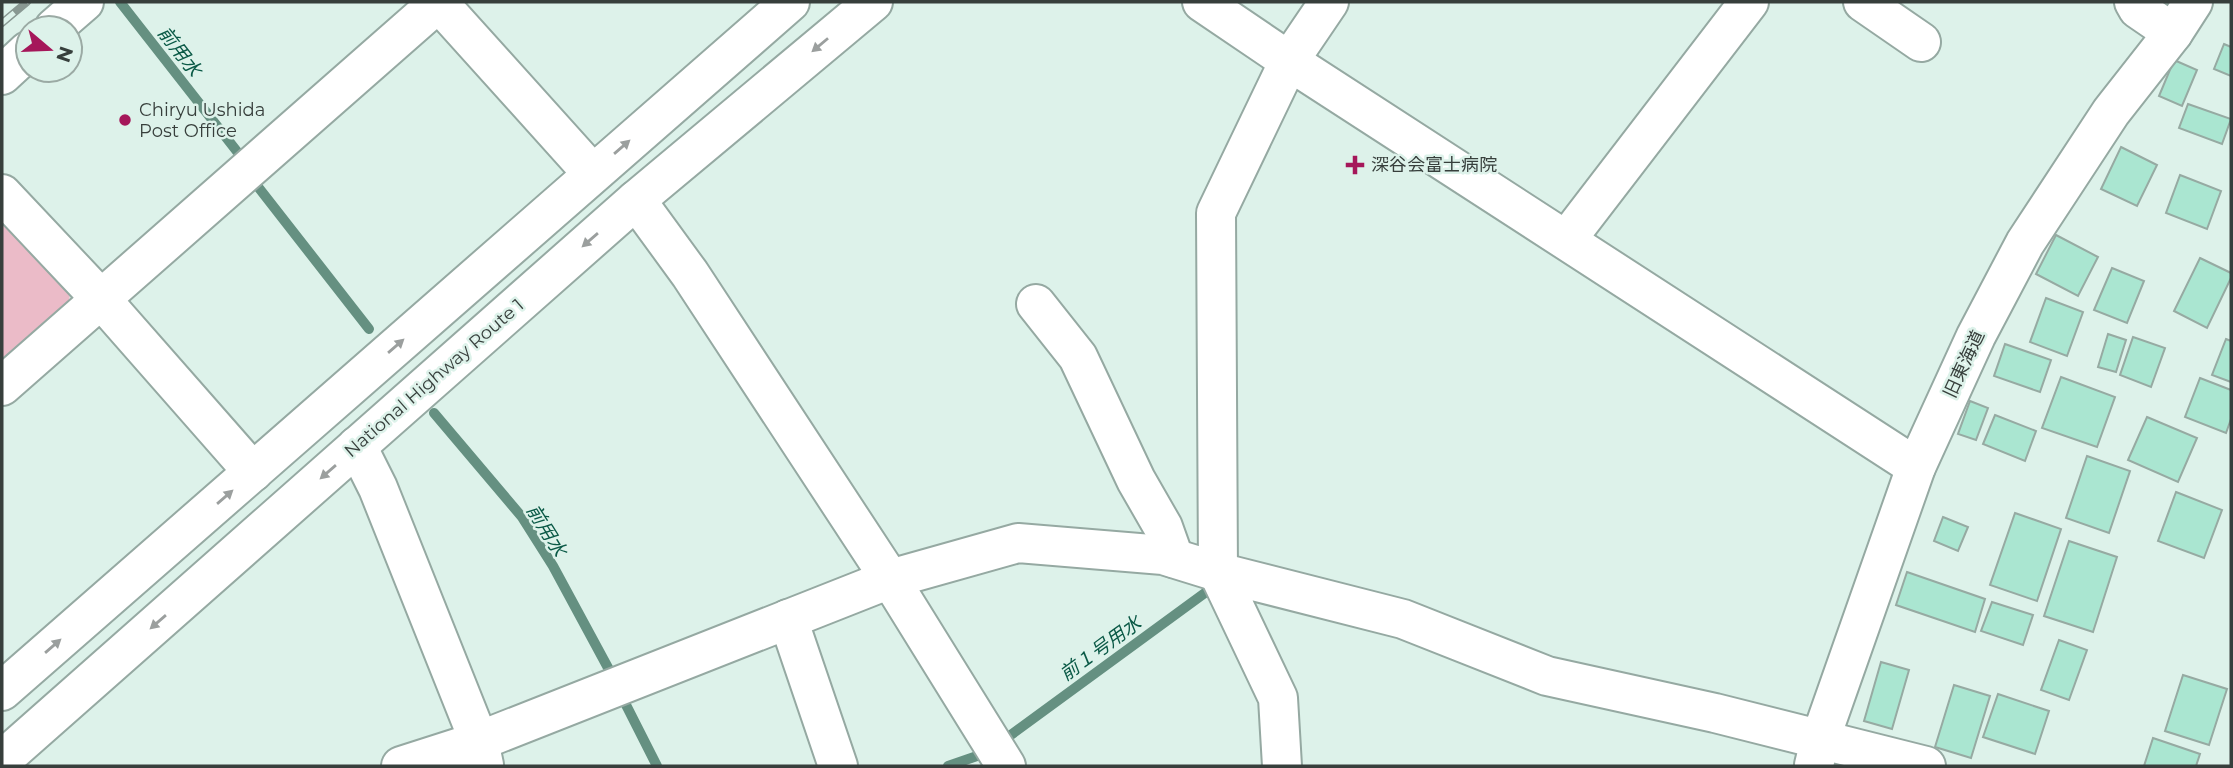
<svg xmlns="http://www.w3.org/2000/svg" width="2233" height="768" font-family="Montserrat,'Noto Sans JP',sans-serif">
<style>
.green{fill:#ebbbc8}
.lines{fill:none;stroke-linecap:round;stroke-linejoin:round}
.stream{stroke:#659081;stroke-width:10}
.building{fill:#aae6d1;stroke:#96aaa2;stroke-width:2}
.minor-casing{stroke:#95a9a2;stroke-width:42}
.highway-casing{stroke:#95a9a2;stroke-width:42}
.minor{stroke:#fff;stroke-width:38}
.highway{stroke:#fff;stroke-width:38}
.rail-casing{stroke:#899892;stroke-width:8}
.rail{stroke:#ddf2ea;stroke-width:5;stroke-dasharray:16;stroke-linecap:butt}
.oneway{fill:#9b9f9e}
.poi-dot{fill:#a5175a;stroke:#ddf2ea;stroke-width:2.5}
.labels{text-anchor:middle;stroke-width:5;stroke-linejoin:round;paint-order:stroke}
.poi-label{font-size:18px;fill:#373f3c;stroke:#ddf2ea;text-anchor:start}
.street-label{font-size:18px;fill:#373f3c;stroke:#ddf2ea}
.water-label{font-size:19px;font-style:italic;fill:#0a5946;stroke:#ddf2ea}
</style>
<rect width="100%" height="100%" fill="#ddf2ea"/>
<!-- green -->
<path class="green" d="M2 218 70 293 68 311 2 370Z"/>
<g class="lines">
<!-- stream -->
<g class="stream">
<path d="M120 2 239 154"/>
<path d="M255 183 369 329"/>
<path d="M434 413 522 517 553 566 613 677"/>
<path d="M621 695 657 766"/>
<path d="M1008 737 1213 587"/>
<path d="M948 766 977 756"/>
</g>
</g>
<!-- building -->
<g class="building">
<path d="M2224 44 2231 47V76L2214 69Z"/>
<path d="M2174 60 2197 70 2182 106 2159 96Z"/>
<path d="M2188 104 2231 119 2222 144 2179 128Z"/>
<path d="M2121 147 2157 165 2137 206 2101 189Z"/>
<path d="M2180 175 2221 191 2207 229 2166 213Z"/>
<path d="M2056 235 2098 257 2078 296 2036 274Z"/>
<path d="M2200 258 2231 273V278L2207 328 2174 311Z"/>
<path d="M2112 268 2144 281 2127 323 2094 310Z"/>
<path d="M2046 298 2083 312 2067 356 2030 342Z"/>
<path d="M2108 334 2126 340 2116 372 2098 367Z"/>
<path d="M2133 337 2165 348 2151 387 2120 375Z"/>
<path d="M2226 339 2231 341V382L2212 375Z"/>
<path d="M2005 344 2051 360 2040 392 1994 376Z"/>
<path d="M2061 377 2115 397 2097 447 2042 428Z"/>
<path d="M2200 378 2231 390V419L2226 433 2185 417Z"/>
<path d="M1970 401 1988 408 1976 440 1958 434Z"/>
<path d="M1995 415 2036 431 2025 461 1983 444Z"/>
<path d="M2147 417 2197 438 2178 482 2128 460Z"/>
<path d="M2087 456 2130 471 2109 533 2066 518Z"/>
<path d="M2176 492 2222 510 2204 558 2158 541Z"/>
<path d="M2015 513 2061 529 2037 601 1990 585Z"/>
<path d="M1943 517 1968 527 1958 551 1934 541Z"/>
<path d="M2069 541 2117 557 2093 632 2044 616Z"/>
<path d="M1907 572 1985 599 1975 632 1896 605Z"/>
<path d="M1992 602 2033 615 2023 645 1981 631Z"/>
<path d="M2059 640 2087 650 2069 700 2041 690Z"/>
<path d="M1881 662 1909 670 1892 729 1864 721Z"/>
<path d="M2183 675 2227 689 2209 745 2165 731Z"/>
<path d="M1954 685 1990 696 1971 758 1935 747Z"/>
<path d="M1998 694 2049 711 2035 754 1983 737Z"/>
<path d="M2153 738 2200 754 2196 766H2144Z"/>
</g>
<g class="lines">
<!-- minor casing -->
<g class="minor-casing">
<g id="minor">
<path d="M438 2 592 173"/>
<path d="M1202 2 1289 61 1916 467"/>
<path d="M1863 2 1921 42"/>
<path d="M2134 2 2138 9 2173 33"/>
<path d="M54 28 84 2"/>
<path d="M2 75 28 51"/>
<path d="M2 194 101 299 253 472"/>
<path d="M636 200 690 274 890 579 1006 766"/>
<path d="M1567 239 1749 2"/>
<path d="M1036 304 1078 357 1136 480 1163 527 1174 558"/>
<path d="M2 386 439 2"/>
<path d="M357 446 378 488 479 741 484 765"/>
<path d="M788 619 838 766"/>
<path d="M1814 765 1820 740 1916 467 1976 336 2025 243 2111 112 2173 33 2193 2"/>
<path d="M401 766 479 741 890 579 1018 543 1163 555 1218 572 1216 213 1289 61 1329 2"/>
<path d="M1282 766 1278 698 1218 572 1403 619 1547 676 1715 713 1926 766"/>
</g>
</g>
<!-- highway casing -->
<g class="highway-casing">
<g id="highway">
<path d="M2 691 790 2"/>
<path d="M2 760 636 200 873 2"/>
</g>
</g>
<!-- minor -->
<use href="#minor" class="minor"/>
<!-- highway -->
<use href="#highway" class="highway"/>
<!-- rail casing -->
<g class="rail-casing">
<path id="rail" d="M2 23 27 2"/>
</g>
<!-- rail -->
<use href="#rail" class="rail"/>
</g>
<!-- one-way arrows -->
<defs><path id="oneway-solid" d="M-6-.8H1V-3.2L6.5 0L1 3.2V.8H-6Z" transform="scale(1.75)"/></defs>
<g class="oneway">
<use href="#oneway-solid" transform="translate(820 45) rotate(140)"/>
<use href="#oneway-solid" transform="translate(622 147) rotate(-41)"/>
<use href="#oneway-solid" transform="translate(590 240) rotate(139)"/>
<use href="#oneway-solid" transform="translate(396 346) rotate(-41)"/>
<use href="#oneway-solid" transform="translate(328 472) rotate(139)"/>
<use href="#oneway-solid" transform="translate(225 497) rotate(-41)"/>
<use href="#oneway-solid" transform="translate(158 622) rotate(139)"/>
<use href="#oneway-solid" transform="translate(53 646) rotate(-41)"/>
</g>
<!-- markers -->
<g class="poi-dot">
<circle cx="125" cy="120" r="7"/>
<path d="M1351.5 154.5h7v7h7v7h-7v7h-7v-7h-7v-7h7z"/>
</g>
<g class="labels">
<!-- poi labels -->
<g class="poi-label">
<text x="139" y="116">Chiryu Ushida<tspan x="139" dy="21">Post Office</tspan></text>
<text x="1371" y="171">深谷会富士病院</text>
</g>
<!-- street labels -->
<g class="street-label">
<text transform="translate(1964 364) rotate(-65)" y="6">旧東海道</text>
<text transform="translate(434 378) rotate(-41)" y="6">National Highway Route 1</text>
</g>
<!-- water labels -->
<g class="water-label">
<text transform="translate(180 51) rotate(52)" y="7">前用水</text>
<text transform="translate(547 530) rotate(58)" y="7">前用水</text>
<text transform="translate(1100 648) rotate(-36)" y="7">前１号用水</text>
</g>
</g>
<!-- border -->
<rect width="2233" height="768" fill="none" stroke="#373f3c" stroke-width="7"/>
<!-- north arrow -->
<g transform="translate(49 49) rotate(109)"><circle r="33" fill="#ddf2ea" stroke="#9baaa4" stroke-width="2"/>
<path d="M0-5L12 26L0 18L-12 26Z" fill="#a5175a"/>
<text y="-10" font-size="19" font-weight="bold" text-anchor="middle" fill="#373f3c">N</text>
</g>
</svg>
